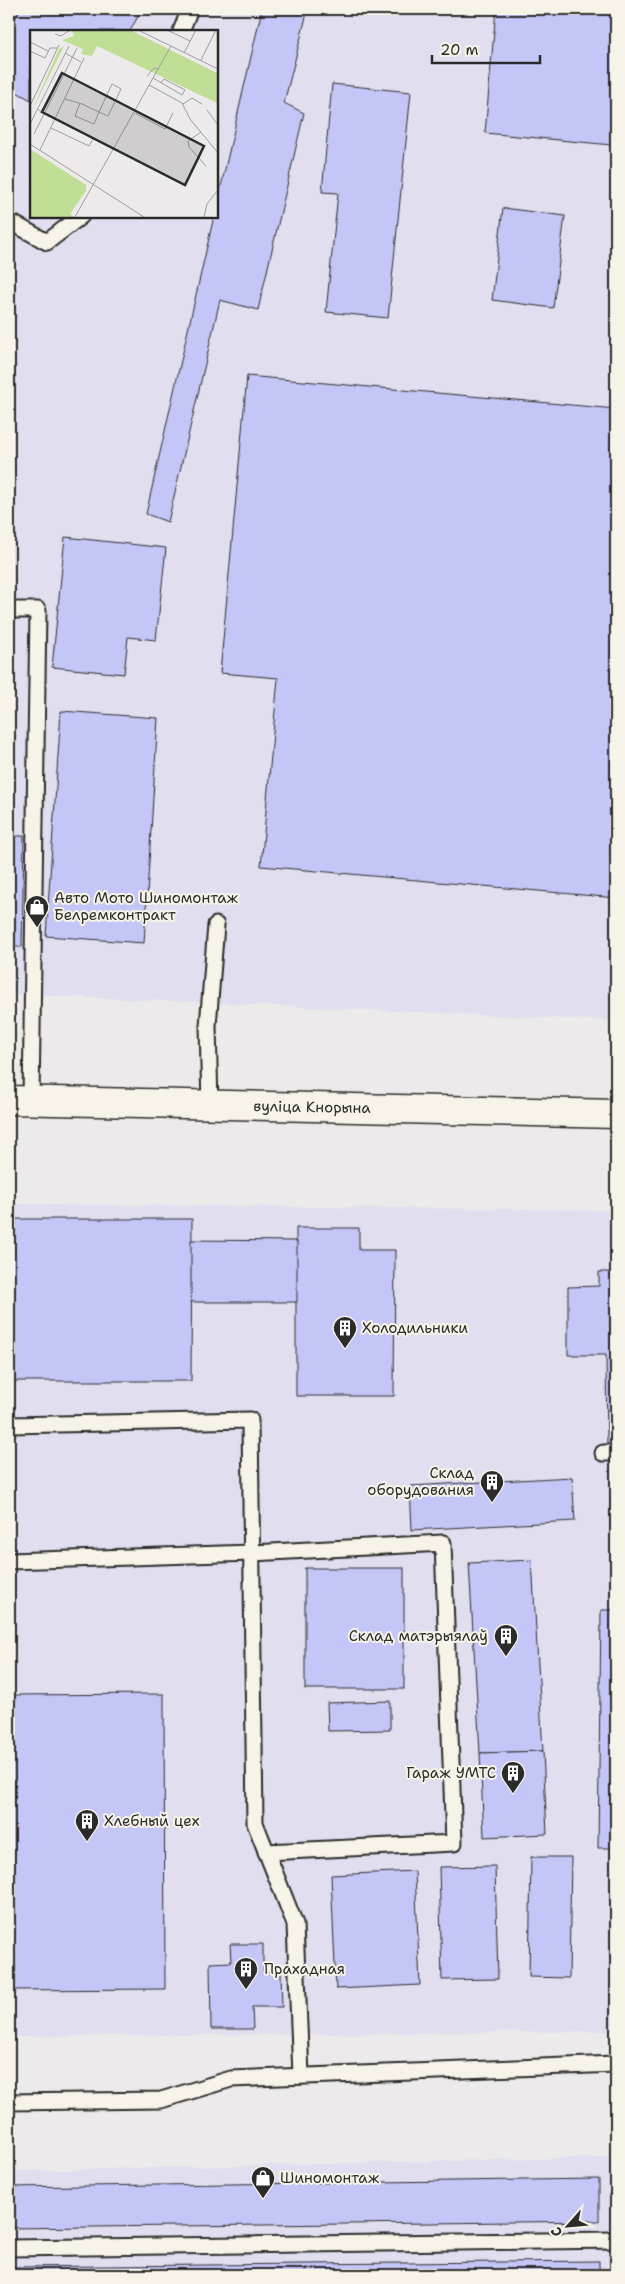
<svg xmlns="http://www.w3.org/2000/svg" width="625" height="2284" font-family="'Shantell Sans',sans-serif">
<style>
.built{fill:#e1dfef;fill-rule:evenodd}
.building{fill:#c4c6f8;stroke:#2b2b2b}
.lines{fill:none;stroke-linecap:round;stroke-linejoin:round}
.lane-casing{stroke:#2b2b2b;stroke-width:19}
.secondary-casing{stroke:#2b2b2b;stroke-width:31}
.lane{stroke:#f7f3e8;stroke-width:15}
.secondary{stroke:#f7f3e8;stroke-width:28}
.labels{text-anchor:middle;stroke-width:4;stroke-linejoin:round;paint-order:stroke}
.poi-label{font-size:15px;fill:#2b2b2b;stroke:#f7f3e8;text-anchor:start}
.street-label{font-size:15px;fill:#2b2b2b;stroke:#f7f3e8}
.inset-road{fill:none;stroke:#9f9e9e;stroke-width:1}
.view{fill:#2b2b2b;fill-opacity:0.15;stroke:#2b2b2b;stroke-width:2.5}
.inset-edge{fill:none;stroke:#2b2b2b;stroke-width:2.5}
</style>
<rect width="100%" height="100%" fill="#edeaeb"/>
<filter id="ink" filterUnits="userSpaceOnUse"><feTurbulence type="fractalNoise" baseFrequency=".02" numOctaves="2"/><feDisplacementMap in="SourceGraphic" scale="10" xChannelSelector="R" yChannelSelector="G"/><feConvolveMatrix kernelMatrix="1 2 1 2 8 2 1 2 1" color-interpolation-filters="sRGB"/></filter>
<g filter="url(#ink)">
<!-- built -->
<g class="built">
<path d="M9 9H616V1021L9 994ZM31 31H216V216H31Z"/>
<path d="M9 1204 616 1210V2031L9 2037Z"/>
<path d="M616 2157V2275H9V2171Z"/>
</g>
<!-- building -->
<g class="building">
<path d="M20 9H142L130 31H31V100L9 88V32Z"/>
<path d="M262 9H308L284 103 304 113 258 310 220 300 168 522 146 514 214 216H216V208Z"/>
<path d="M496 9H544L616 15V99L612 145 485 133Z"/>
<path d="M332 84 411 92 388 318 326 312 338 193 322 192Z"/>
<path d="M503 208 565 216 553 308 492 300Z"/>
<path d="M247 376 616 409V898L261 866 278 678 220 673Z"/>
<path d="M65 537 166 548 156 640 128 637 124 674 52 667Z"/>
<path d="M61 711 158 718 144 943 46 936Z"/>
<path d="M9 836H24L22 947H9Z"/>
<path d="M9 1219H192L191 1381H9Z"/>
<path d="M296 1228H359V1250H395L394 1396H296Z"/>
<path d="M191 1240 297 1241V1302H191Z"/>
<path d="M599 1272H616V1448H607L606 1355H568V1287L599 1286Z"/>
<path d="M572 1477 575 1521 412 1530 410 1486Z"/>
<path d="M532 1560 543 1751 480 1753 469 1563Z"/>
<rect x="305" y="1568" width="99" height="121"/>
<path d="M601 1610H616V1848H598Z"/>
<path d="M164 1694 165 1989 9 1990V1695Z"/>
<path d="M390 1701V1730L328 1731 327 1703Z"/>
<path d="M543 1751 547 1834 484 1837 480 1753Z"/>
<path d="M531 1857H571L569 1978 529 1977Z"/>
<path d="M495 1866 498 1979 442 1980 439 1867Z"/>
<path d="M415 1871 420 1985 336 1989 331 1875Z"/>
<path d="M230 1944H263V1972H281L282 2007H252L253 2029H211L210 1963 231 1962Z"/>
<path d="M599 2179V2221L9 2228V2187Z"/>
<path d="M599 2261V2275H9V2267Z"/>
</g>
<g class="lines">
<!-- lane casing -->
<g class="lane-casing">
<g id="lane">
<path d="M181 31 190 9"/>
<path d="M9 221 47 242 81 216"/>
<path d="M9 610H38L31 1101"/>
<path d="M210 1105 208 1026 216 925"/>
<path d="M9 1425 250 1420 255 1823 295 1924 301 2076"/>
<path d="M603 1453H616"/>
<path d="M9 1561 252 1553 443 1543 454 1843 266 1852"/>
<path d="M9 2102 161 2100 231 2079 616 2064"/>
<path d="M9 2248 616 2240"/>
</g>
</g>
<!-- secondary casing -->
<g class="secondary-casing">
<path id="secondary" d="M9 1100 616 1114"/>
</g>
<!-- lane -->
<use href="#lane" class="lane"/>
<!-- secondary -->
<use href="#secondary" class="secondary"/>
</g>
</g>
<!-- icons -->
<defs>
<g id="shop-pin" transform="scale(1.25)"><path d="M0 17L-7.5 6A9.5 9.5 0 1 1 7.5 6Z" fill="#2b2b2b" stroke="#f7f3e8"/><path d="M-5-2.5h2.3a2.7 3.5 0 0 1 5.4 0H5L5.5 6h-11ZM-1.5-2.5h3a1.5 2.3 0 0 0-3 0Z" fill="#fff"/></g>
<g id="building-pin" transform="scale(1.25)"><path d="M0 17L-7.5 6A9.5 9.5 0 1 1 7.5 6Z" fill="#2b2b2b" stroke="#f7f3e8"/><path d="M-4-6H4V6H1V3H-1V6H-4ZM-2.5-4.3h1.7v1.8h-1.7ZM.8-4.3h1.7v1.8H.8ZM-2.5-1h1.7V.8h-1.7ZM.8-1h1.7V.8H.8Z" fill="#fff"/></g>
</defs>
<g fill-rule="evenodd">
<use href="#shop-pin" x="37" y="907"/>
<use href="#building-pin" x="345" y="1328"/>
<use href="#building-pin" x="492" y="1482"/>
<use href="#building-pin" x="506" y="1636"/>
<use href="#building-pin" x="513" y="1773"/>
<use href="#building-pin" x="87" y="1821"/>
<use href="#building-pin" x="246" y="1969"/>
<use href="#shop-pin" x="263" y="2178"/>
</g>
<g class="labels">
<!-- poi labels -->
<g class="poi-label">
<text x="54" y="903">Авто Мото Шиномонтаж<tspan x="54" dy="17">Белремконтракт</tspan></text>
<text x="362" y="1333">Холодильники</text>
<text x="474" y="1478" text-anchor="end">Склад<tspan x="474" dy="17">оборудования</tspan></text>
<text x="488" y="1641" text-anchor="end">Склад матэрыялаў</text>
<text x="496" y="1778" text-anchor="end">Гараж УМТС</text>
<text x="104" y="1826">Хлебный цех</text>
<text x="264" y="1974">Прахадная</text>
<text x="280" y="2183">Шиномонтаж</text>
</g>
<!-- street labels -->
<g class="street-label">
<text transform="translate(312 1107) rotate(1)" y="5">вуліца Кнорына</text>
</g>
</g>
<!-- overview -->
<g transform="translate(30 30)">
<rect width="188" height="188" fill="#edeaeb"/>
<path d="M42 0H100L187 43V73L67 16 62 26 51 24 53 19 32 10 44 6ZM34 16 0 85 29 19ZM0 119 56 155V161L40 184 44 187H0Z" fill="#c0de96"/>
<path class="inset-road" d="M108 0 188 39M137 0 160 11M25 4 31 6 40 0M0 12 18 21M0 21 15 28 20 18H27M35 23 51 32M154 23 166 0M171 30 186 0M117 46 124 38 129 39M123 48 152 65 155 60 134 49 131 53M119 55 152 73 160 89 188 123M35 69 52 74 69 82 78 86 91 59 82 54 69 82 64 94 45 86 50 73M153 74 162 68 172 74M0 76 29 15M7 79 26 89M177 80 188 95M105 83 135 99 143 83M0 94 39 16M21 98 59 116 64 107M171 102 158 111 159 117 176 136M4 104 47 18M0 114 114 187M10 120 54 28M45 187 141 16M174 187 177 174 188 160"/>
<path class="view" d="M32 43 174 116 155 155 12 82Z"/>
<rect width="188" height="188" class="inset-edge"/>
</g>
<!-- margin -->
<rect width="625" height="2284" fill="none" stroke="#f7f3e8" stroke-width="30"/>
<rect x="15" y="15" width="595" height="2254" fill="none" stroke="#2b2b2b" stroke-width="2" filter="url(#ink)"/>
<!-- north arrow -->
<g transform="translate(568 2226) rotate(243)" stroke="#f7f3e8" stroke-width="4" paint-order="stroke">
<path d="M0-4L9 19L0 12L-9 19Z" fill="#2b2b2b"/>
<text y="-8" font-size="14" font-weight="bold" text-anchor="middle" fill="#2b2b2b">С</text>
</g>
<!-- scale -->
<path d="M432 55v8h108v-8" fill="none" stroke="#2b2b2b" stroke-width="2.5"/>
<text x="440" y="55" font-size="15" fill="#2b2b2b" stroke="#f7f3e8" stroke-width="4" paint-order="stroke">20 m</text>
</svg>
